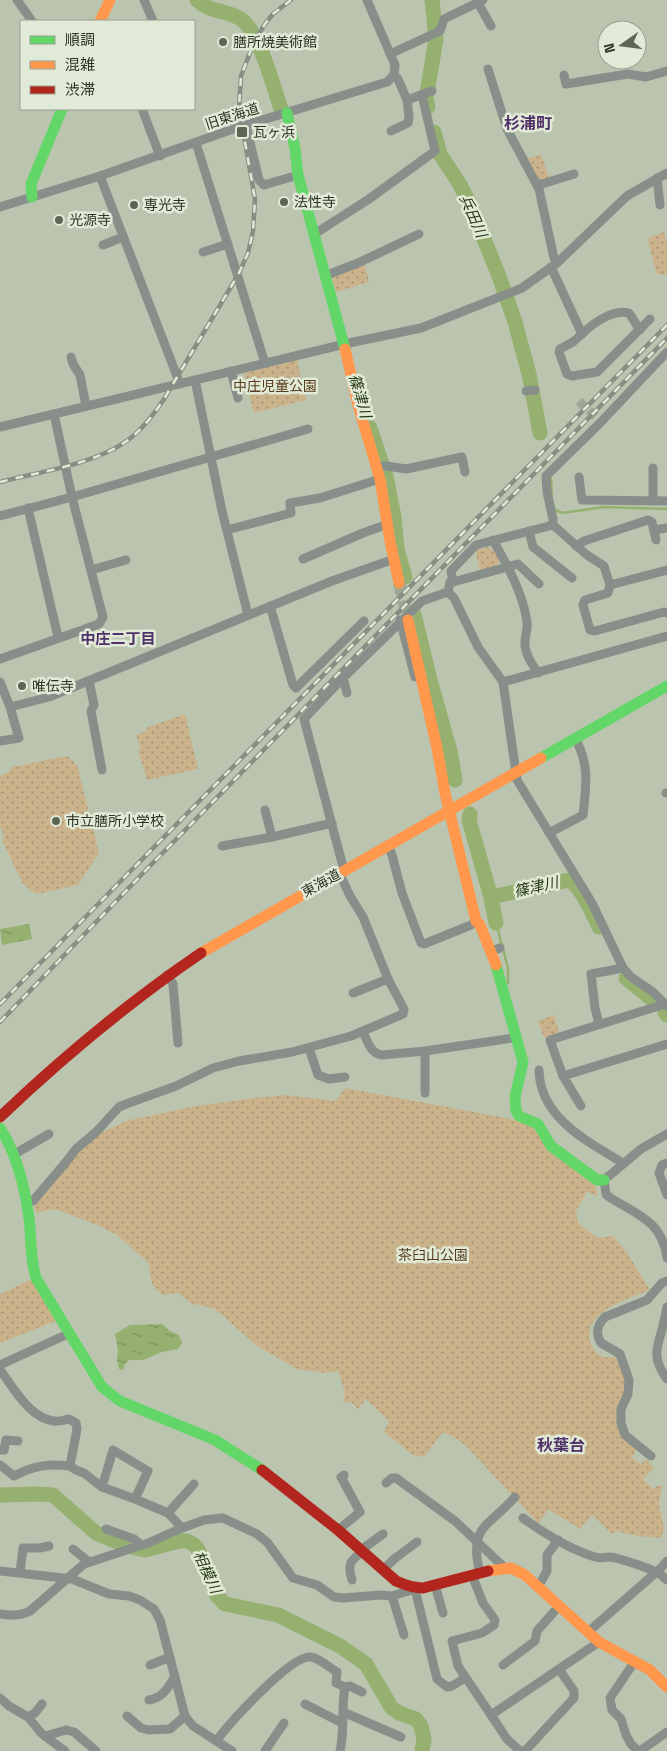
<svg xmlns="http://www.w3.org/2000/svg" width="667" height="1751" font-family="'Space Grotesk','Noto Sans JP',sans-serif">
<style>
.park{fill:url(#park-dots)}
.water{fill:url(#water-ripples)}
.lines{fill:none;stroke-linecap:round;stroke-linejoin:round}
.stream{stroke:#96b16f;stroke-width:2.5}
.river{stroke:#96b16f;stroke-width:15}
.street-tunnel{stroke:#9da793;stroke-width:9;stroke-dasharray:9 4.5;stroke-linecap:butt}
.secondary-tunnel{stroke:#9da793;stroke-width:12;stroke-dasharray:12 6;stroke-linecap:butt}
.street{stroke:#888f8a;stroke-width:9}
.fast{stroke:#63d668;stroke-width:11}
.slow{stroke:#ff974d;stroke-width:11}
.jam{stroke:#b3261e;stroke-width:11}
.rail-casing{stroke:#878e84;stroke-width:4.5}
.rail{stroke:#e0ead6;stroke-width:2.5;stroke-dasharray:8;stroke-linecap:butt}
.poi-dot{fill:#5d6554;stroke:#e0ead6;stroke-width:2}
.labels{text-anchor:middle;stroke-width:5;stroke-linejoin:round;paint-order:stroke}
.poi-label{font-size:14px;fill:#2b3223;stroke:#e0ead6;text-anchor:start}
.street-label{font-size:14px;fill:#2b3223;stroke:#e0ead6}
.park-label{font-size:14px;fill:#583c1d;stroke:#e0ead6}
.water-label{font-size:15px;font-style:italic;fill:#2a3915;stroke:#e0ead6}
.neighbourhood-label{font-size:15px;font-weight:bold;fill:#4f3069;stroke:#e0ead6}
.quarter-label{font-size:16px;font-weight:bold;fill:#4f3069;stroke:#e0ead6}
</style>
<defs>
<pattern id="park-dots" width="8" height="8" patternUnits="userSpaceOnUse" patternTransform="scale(1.25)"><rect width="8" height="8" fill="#cab38b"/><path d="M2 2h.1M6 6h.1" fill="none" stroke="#a49271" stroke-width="1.8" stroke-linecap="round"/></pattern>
<pattern id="water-ripples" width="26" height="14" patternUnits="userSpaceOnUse" patternTransform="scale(1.25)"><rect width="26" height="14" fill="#96b16f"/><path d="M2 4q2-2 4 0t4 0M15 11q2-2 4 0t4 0" fill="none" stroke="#7b915b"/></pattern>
</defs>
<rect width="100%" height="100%" fill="#bac4af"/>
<!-- park -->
<g class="park">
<path d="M541 154 549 178 543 180 536 177 526 159Z"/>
<path d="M664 232 667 244V273L660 275 656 272 648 241 650 237Z"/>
<path d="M364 262 369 282 336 292 332 276Z"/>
<path d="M297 360 306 400 254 413 244 373Z"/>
<path d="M487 547 493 550 500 559 498 566 480 570 476 553 477 550Z"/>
<path d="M185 714 198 769 147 780 138 750 141 749 136 735 147 731 146 728Z"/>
<path d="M67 756 77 765 99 853 78 885 36 894 23 884 2 840 5 838 0 827V776L9 772 12 767Z"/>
<path d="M554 1015 559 1033 544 1038 538 1021Z"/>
<path d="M345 1088 506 1118 531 1124 594 1182 598 1196 587 1192 576 1211 578 1222 597 1238 613 1236 628 1254 650 1290C626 1300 575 1314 593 1348 599 1358 606 1358 616 1357 620 1365 626 1375 627 1383 628 1392 622 1398 619 1405 611 1425 623 1438 637 1449L632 1458 641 1464 646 1459 654 1468 643 1479 653 1489 659 1485 662 1486 659 1503 664 1529 661 1538 638 1536 616 1531 612 1534 592 1515 580 1529 548 1509 539 1524 467 1447 457 1439 443 1432 424 1457 413 1455 384 1432 389 1421 366 1399 358 1409 351 1402H343L345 1392 338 1371 326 1373 297 1369 290 1365 257 1346 215 1309 190 1303 179 1293 163 1295C148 1285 152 1277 148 1262L115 1234 95 1224 55 1209 36 1213 34 1206 63 1171 77 1150 98 1134 129 1120 196 1106 254 1098 287 1095 336 1101Z"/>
<path d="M32 1279 56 1321 0 1343V1294Z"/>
</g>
<!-- water -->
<g class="water">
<path d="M29 924 32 939 2 945 0 929Z"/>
<path d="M162 1324 170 1331 179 1335 182 1343 178 1349 162 1352 143 1360H129L125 1364 123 1370 119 1369 117 1361 118 1351 115 1334 130 1325Z"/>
</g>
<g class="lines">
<!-- stream -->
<g class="stream">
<path d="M551 479 552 497"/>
<path d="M555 510 562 513 604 507 667 509"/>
<path d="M496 923 508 968V983"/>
</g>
<!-- river -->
<g class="river">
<path d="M197 0C209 12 225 10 239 18 258 27 274 89 281 109"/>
<path d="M428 107 426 99 436 39 432 0"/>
<path d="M434 132 440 154 459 183 469 202 499 276 515 322 529 374 540 433"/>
<path d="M370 428 386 476 394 517 397 549 405 577"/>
<path d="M414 614 430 680 450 751 455 780"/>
<path d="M470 814 469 820 490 894 496 896 569 880C581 886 593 914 599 927"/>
<path d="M490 894 496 923"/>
<path d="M626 978 653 1000"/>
<path d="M665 1012 667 1015"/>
<path d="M0 1495 38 1494 53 1495 96 1533 125 1545 145 1550 179 1541C187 1540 192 1542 197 1548L212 1578 217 1596 225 1604 278 1615 340 1646 366 1664 391 1707 399 1713 416 1719 421 1726 424 1739 422 1751"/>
</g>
<!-- street-tunnel -->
<path class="street-tunnel" d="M579 401 596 417"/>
<!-- secondary-tunnel -->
<path class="secondary-tunnel" d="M399 583 408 620"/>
<!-- street -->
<g class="street">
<path d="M17 0 32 21"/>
<path d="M144 0 153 21"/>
<path d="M478 3 491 26"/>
<path d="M390 54 440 31 444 19 483 0"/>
<path d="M488 69 507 129 539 189 554 258 557 263"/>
<path d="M394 75 398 79 407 100 432 91"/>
<path d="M564 75 566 84 628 74 646 77 667 71"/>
<path d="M142 109 160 156"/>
<path d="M246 126 259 180 264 185 298 175"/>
<path d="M391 131 408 123 409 117 407 100"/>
<path d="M196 143 265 363"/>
<path d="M100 176 180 384"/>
<path d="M657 178 660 205"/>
<path d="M536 183 542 184 574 174"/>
<path d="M0 207 100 176 236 128 387 82 394 75 395 65 367 0"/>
<path d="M316 233 369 199 435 151 422 95"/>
<path d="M103 245 123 237"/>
<path d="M203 252 228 244"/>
<path d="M551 267 582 334 573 342 560 349 559 352 567 374 572 376 597 372 650 319"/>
<path d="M327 275 358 263 419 234"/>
<path d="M582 334C593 323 613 309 629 313L640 330"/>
<path d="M71 357 73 364 80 375 86 406"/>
<path d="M231 371 238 398"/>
<path d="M195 380 222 511 248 615"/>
<path d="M526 391 535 390"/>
<path d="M0 427 349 343 421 328 522 288 557 263 627 196 667 173"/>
<path d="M379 466H387L406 469 462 457 465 472"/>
<path d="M653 468V501"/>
<path d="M579 477 582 500 667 501"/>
<path d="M28 508 58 637"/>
<path d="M0 516 72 497 308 429"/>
<path d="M553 525V519L547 492 546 476 601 422 667 352"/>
<path d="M227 530 291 513 290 503 320 498 380 479"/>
<path d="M654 530 667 528"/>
<path d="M529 531 533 547 572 578"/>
<path d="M493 540C507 565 523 593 527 622 528 629 525 635 525 642 524 653 532 664 538 673"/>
<path d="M576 546 584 541 648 520 652 522 656 540"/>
<path d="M303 559 363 533 388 524"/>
<path d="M91 570 126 560"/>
<path d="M453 582 518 564 539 584"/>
<path d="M610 585 667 570"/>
<path d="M448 592 454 598 478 647 503 682 517 780 592 903 623 968 631 977 653 992 667 1006"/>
<path d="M270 606 293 685 296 688 364 621"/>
<path d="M400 620 415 677"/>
<path d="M0 659 99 624 103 617 72 497 54 414"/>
<path d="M343 678 347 693"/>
<path d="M89 681 94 705 91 711 102 770"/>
<path d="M0 682 10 707 19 738 0 741"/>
<path d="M503 682 667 636"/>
<path d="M10 707 49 697 332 581 394 559"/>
<path d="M666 793H667"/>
<path d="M265 810 272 837"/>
<path d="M549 833 583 815C586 786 590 765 575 738"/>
<path d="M388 845 392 855 402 893 421 943 424 944 471 925 476 921"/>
<path d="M222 846 272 837 332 823"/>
<path d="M345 869 342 863 304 719 343 678 422 601 448 592 450 582H453L451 571 476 545 553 525 587 555 604 566 610 585 608 593 585 600 583 605 590 630 595 631 664 612 667 613"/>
<path d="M490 952 500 948"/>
<path d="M167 975 173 984 178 1043"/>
<path d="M353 993 388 979"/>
<path d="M665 1004 550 1040 563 1076 667 1044"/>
<path d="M599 1024 595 1008 591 974 623 968"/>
<path d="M363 1032C368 1042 370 1053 382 1055L425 1051 513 1038 517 1039"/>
<path d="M309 1048 318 1075 329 1079 345 1077"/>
<path d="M539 1070C540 1118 587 1141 623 1163"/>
<path d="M563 1076 581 1106"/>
<path d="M425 1093V1051"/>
<path d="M667 1134 641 1149 604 1180 606 1194 609 1197C638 1215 662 1221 667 1258"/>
<path d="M13 1155 49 1134"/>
<path d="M667 1163 662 1165 659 1173 667 1195"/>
<path d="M26 1203 33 1201 66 1162 76 1149 96 1132 119 1107 126 1104 176 1086 213 1068 239 1061 292 1052 351 1036 403 1014 404 1009 388 979 363 917 350 896 339 872"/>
<path d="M667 1307 664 1322 667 1323"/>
<path d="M664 1322C658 1346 650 1356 667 1379"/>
<path d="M0 1365 70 1333"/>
<path d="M0 1370C14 1388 29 1418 54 1421 59 1422 64 1420 69 1419L76 1423 77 1429 70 1466 76 1470 84 1473 102 1487 135 1499 168 1513 182 1528"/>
<path d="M0 1450H4L6 1440 18 1441"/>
<path d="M651 1456 625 1435 621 1423V1409L628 1394 629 1380 620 1354 601 1343C595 1333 597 1325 605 1317L647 1300 662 1283 667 1281"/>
<path d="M0 1465 14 1476C33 1466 49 1463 70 1466"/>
<path d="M386 1483 392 1478H396L455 1521 505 1568"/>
<path d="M102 1487 113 1450 148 1471 135 1499"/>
<path d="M168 1513 194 1484"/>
<path d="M523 1518C545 1534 569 1549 595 1557 601 1559 604 1557 610 1557 616 1557 652 1569 658 1573 661 1574 664 1578 667 1580"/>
<path d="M106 1529 134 1539 141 1545"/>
<path d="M338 1530 360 1512 341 1477 344 1475"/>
<path d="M73 1549 89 1562"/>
<path d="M361 1550 383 1534"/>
<path d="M383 1570 394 1559 417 1542"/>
<path d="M0 1571 72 1579 109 1594 129 1596 140 1600 154 1609 160 1620 185 1716 193 1726 232 1751"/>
<path d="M20 1572 23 1548H40L49 1546"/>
<path d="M480 1573C468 1525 488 1528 515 1497"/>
<path d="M472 1575 483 1603 495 1620 494 1625 482 1633 452 1641 458 1666 491 1715 599 1642"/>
<path d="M352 1580C347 1564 350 1561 363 1551"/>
<path d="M435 1585 443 1613"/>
<path d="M538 1587 547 1571V1555L558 1540"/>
<path d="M392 1596 404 1635"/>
<path d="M0 1614C11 1616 20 1616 30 1611L84 1564 148 1543 182 1528 204 1520 223 1518 257 1534 267 1542 293 1578 317 1585 334 1597 343 1598 381 1595 392 1596 415 1589 437 1679 447 1687 452 1686 465 1678"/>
<path d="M588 1632 660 1569 667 1561"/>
<path d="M635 1661 610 1698 612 1710 621 1719 626 1735 631 1744 638 1751"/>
<path d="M150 1665 170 1657"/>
<path d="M503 1665 535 1641 537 1631 559 1606"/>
<path d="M345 1687 350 1686 362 1692"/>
<path d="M0 1698 9 1706 28 1717 41 1733 65 1751"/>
<path d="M149 1700C163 1698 168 1688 175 1676"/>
<path d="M305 1704 342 1723"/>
<path d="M343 1712 401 1737"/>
<path d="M491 1715 507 1739 520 1751"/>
<path d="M127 1716 141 1728 149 1730 170 1729 185 1716"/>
<path d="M28 1717 35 1713 42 1704"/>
<path d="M45 1736 66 1730 74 1732 96 1751"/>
<path d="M216 1741C229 1724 291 1654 311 1657 319 1658 330 1668 337 1672L336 1683 345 1687C341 1708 345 1730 340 1751"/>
<path d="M265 1751 284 1723"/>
<path d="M525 1751 574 1698V1691L559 1669"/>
<path d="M640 1751 667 1732"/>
</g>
<!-- fast -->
<g class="fast">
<path d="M287 113 295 148 298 175 345 349"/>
<path d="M32 197 31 184 62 109"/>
<path d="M541 758 667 686"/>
<path d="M496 965 523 1062 515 1097 516 1111 519 1116 538 1124 551 1146 597 1180H604"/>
<path d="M0 1128C18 1156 27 1195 30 1228 31 1245 31 1261 36 1278L102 1387 120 1401 215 1440 262 1470"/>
</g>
<!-- slow -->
<g class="slow">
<path d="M100 21 110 0"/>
<path d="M345 349 358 405 380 479 390 541 399 583"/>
<path d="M408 620 437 748 445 793 476 921 480 925 496 965"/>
<path d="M201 953 541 758"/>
<path d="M488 1571 511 1568 525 1575 599 1642 650 1670 667 1687"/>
</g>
<!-- jam -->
<g class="jam">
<path d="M0 1117C63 1057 129 1002 201 953"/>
<path d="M262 1470 338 1530 396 1581C405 1585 413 1588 423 1588L488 1571"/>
</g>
<!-- rail casing -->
<g class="rail-casing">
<g id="rail">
<path d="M0 482C39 472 96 464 128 440 143 429 154 414 164 399L238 275 248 253 253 231 255 199 239 108 241 76 254 42 265 24 273 14 291 0"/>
<path d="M0 1004 667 325"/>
<path d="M0 1022 147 869 667 338"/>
</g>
</g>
<!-- rail -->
<use href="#rail" class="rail"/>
</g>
<!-- markers -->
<g class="poi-dot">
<circle cx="223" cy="42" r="5"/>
<rect x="236" y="126" width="12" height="12" rx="2.5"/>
<circle cx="284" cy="202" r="5"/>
<circle cx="134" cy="205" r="5"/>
<circle cx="59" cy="220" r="5"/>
<circle cx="22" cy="686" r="5"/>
<circle cx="56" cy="821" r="5"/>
</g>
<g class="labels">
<!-- poi labels -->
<g class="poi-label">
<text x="233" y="47">膳所焼美術館</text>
<text x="253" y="137">瓦ヶ浜</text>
<text x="294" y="207">法性寺</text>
<text x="144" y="210">専光寺</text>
<text x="69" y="225">光源寺</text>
<text x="32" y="691">唯伝寺</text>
<text x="66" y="826">市立膳所小学校</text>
</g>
<!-- street labels -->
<g class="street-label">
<text transform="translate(232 116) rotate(-18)" y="5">旧東海道</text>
<text transform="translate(321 883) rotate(-29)" y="5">東海道</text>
</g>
<!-- park labels -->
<g class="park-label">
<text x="275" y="391">中庄児童公園</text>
<text x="433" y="1260">茶臼山公園</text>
</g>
<!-- water labels -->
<g class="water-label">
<text transform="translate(473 216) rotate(66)" y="5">兵田川</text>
<text transform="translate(360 396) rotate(74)" y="5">篠津川</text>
<text transform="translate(536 887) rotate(-13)" y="5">篠津川</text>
<text transform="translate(207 1572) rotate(65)" y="5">相模川</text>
</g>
<!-- neighbourhood labels -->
<g class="neighbourhood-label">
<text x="118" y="644">中庄二丁目</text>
</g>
<!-- quarter labels -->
<g class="quarter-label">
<text x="528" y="129">杉浦町</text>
<text x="561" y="1451">秋葉台</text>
</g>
</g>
<!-- legend -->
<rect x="20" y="20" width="175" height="90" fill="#e0ead6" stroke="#98a08e"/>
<rect x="30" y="36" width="25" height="8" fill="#63d668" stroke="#98a08e"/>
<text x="65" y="45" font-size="15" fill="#2b3223">順調</text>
<rect x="30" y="61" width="25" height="8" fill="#ff974d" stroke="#98a08e"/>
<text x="65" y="70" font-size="15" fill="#2b3223">混雑</text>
<rect x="30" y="86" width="25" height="8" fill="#b3261e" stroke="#98a08e"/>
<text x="65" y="95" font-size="15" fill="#2b3223">渋滞</text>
<!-- north arrow -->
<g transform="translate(622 45) rotate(256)"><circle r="24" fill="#e0ead6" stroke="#98a08e"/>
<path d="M0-4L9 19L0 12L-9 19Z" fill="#5d6554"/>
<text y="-8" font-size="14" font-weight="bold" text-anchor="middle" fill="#2b3223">N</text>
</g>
</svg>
